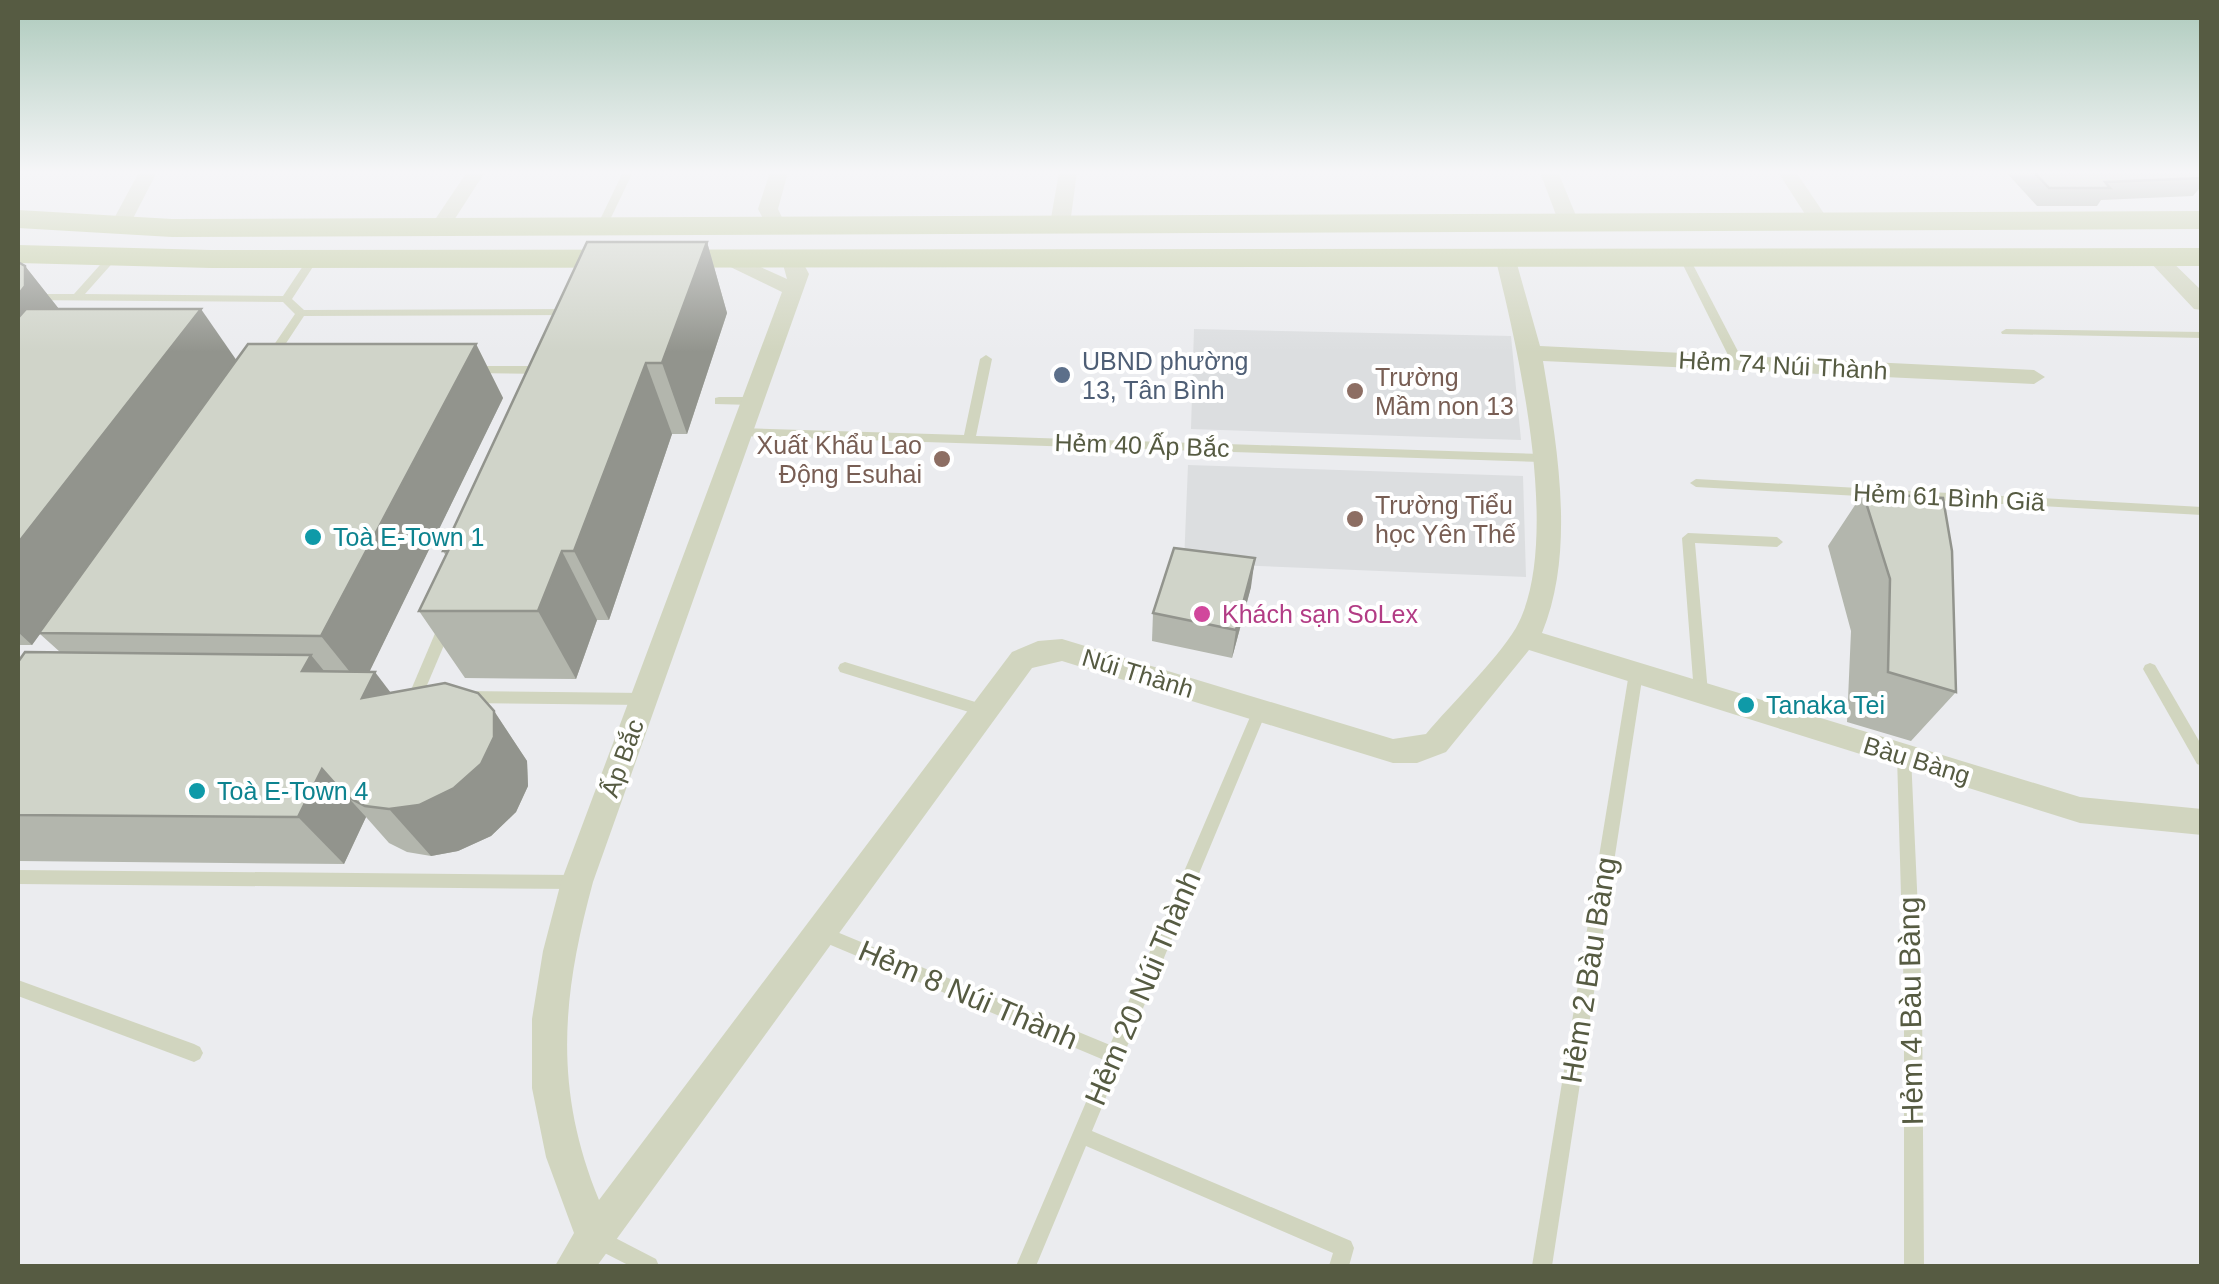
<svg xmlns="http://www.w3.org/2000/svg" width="2219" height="1284" font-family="Helvetica,sans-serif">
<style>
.education{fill:#dcdee0}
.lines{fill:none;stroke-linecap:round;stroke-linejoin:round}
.service{fill:#d1d5bf;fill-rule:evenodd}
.minor{fill:#d1d5bf;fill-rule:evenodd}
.primary{fill:#c6cfa7;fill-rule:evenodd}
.wall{fill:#b3b6ad}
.shaded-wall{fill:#92948d}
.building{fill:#d0d4c9;stroke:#92948d;stroke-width:2.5}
.service-dot{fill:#5c6f8a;stroke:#fff;stroke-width:4}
.education-dot{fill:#8d6e63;stroke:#fff;stroke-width:4}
.culture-dot{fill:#0f9aa8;stroke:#fff;stroke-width:4}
.hotel-dot{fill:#d1479c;stroke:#fff;stroke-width:4}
.labels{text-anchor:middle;stroke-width:8;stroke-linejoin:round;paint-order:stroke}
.service-label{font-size:25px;fill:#4e5e75;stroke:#fff;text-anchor:start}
.street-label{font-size:25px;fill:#565b42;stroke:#fff}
.education-label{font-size:25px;fill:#785e54;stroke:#fff;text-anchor:start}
.culture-label{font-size:25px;fill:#0d838f;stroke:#fff;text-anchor:start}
.hotel-label{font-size:25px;fill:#b23c85;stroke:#fff;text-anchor:start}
.near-street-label{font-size:30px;fill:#565b42;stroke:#fff}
</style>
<rect width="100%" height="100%" fill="#ebecef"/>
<!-- education -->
<g class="education">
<path d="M1194 329 1511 336 1521 440 1191 429Z"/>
<path d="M1188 465 1523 476 1526 577 1184 563Z"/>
</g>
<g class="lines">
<!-- service -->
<g class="service">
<path d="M623 172H633L607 226 598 228 597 226Z"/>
<path d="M1684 254 1689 257 1744 363 1742 366 1738 367 1732 363 1679 257Z"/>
<path d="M112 255 117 258 85 294 283 296 309 257 313 256 318 259 292 299 304 310 571 309 576 312 571 315 304 316 275 360 271 362 265 358 295 314 283 302 18 300V294H74L108 256Z"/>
<path d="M2006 329 2202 332V338L2002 334 2001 332Z"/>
<path d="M986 355 992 359 976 436 1542 454 1548 458 1542 462 741 436 735 432 741 428 964 435 980 359Z"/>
<path d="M473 366H546L552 370 546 374 469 373V367Z"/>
<path d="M719 397H752L758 401 752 405 715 404V398Z"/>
<path d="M1696 479 2202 507V515L1696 487 1690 483Z"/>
<path d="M1688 533 1777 537 1783 542 1777 547 1695 543 1708 693 1706 697H1696L1694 693 1682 538Z"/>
<path d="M446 619 453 624 422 697 420 701H410L408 697 439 624Z"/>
<path d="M845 662 985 705 990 707 992 711 990 715 985 717 840 672 838 668 840 664Z"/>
<path d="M2150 663 2155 665 2202 746V766L2197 764 2143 669 2145 665Z"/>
<path d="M1636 667 1641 669 1643 673 1552 1266H1532L1629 673 1631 669Z"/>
<path d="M463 691 644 693 649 695 651 699 649 703 644 705 463 703 458 701 456 697 458 693Z"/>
<path d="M1260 704 1265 706 1267 710 1092 1131 1351 1241 1354 1248 1349 1266H1329L1333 1253 1086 1146 1036 1266H1016L1104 1060 814 938 812 933 814 928 820 925 1110 1045 1253 710 1255 706Z"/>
<path d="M1904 750 1909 752 1911 756 1922 999 1924 1266H1904V999L1897 756 1899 752Z"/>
<path d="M18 870 576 875 582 877 584 882 582 887 576 889 18 884Z"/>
<path d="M18 980 194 1044 200 1047 203 1053 200 1059 194 1062 18 996Z"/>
<path d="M596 1228 656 1259 659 1266H630L589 1245 586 1238 589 1231Z"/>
</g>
<!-- minor -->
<g class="minor">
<path d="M139 172H157L127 230H113L110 226Z"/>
<path d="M467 172H485L447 231H433L430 227Z"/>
<path d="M770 172H788L778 209 786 226 776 232 769 230 758 209Z"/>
<path d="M1059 172H1077L1070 224 1060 230 1050 224Z"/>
<path d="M1540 172H1558L1579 223 1576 227H1562L1559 223Z"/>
<path d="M1778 172H1796L1829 221 1826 225H1812Z"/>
<path d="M725 251 787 279 781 257 784 253H798L809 274 593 882C562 996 553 1088 599 1200L1012 652 1038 641 1062 639 1393 739 1426 734C1449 706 1505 652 1519 622 1561 536 1518 347 1495 257L1505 251 1515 257 1540 346 2034 370 2045 377 2034 384 1543 361C1557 446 1576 551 1542 633L2080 797 2202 809V835L2080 823 1529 650 1446 752 1417 763H1393L1062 661 1032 668 597 1266H555L574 1233 546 1157 532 1088V1019L543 951 561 882 782 292 718 261V253Z"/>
<path d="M2156 251 2163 253 2202 291V310L2194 309 2149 261V253Z"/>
</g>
<!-- primary -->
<g class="primary">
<path d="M18 210 172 219 2202 211V229L172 237 18 228Z"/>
<path d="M18 245 211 250 2202 248V266L211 268 18 263Z"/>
</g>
</g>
<!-- wall -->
<g class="wall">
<path d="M2006 172H2200L2202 185 2193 196 2101 200 2097 206H2037Z"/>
<path d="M707 242 727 313 687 434H672L609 620H597L576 679 465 678 419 611 446 556 443 551Z"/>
<path d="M18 262 25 266 59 309 236 360 476 344 503 398 369 672 391 693 494 711 527 761 528 786 516 812 491 836 458 851 431 856 407 852 389 843 366 817 344 864 18 861V662L60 652 40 634 32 645H18Z"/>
<path d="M1863 493 1956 692 1911 741 1847 722 1851 631 1828 546Z"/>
<path d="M1251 587 1232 658 1152 641 1153 613Z"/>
</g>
<!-- shaded-wall -->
<g class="shaded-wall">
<path d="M707 242 727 313 687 434 662 363Z"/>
<path d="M25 266 66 318 18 395V295Z"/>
<path d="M201 309 237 361 32 645 18 632V543Z"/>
<path d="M476 344 503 398 362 687 321 636Z"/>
<path d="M646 363 672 434 609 620 574 551Z"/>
<path d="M562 551 597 620 576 679 538 611Z"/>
<path d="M1255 558 1251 587 1232 658 1236 630Z"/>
<path d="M311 655 353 706 302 671Z"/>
<path d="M375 672 413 722 362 698Z"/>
<path d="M494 711 527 761 528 786 516 812 491 836 458 851 431 856 389 809Z"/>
<path d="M322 769 366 817 344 864 298 817Z"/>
</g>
<!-- building -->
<g class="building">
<path d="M2034 172H2200L2202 178 2105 182 2110 188H2049Z"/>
<path d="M587 242H707L662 363H646L574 551H562L538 611H419L448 551H443Z"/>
<path d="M18 262 25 266V286L18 295Z"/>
<path d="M26 309H201L18 543V318Z"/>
<path d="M248 344H476L321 636 39 633Z"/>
<path d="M1863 493 1943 498 1952 551 1956 692 1888 672 1890 579Z"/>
<path d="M1174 548 1255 558 1236 630 1153 613Z"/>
<path d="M25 652 311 655 302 671 375 672 362 698 445 683 478 693 494 711V737L481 764 454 788 419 805 389 809 365 806 346 796 322 769 298 817 18 815V662Z"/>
</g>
<!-- sky -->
<linearGradient id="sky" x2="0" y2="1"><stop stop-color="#adcabc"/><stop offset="0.49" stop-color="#f6f6f8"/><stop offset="1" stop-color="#f6f6f8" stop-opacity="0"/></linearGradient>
<rect width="2219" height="352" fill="url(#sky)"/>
<!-- markers -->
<circle class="service-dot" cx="1062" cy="375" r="10"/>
<g class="education-dot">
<circle cx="1355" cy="391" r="10"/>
<circle cx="942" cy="459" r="10"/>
<circle cx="1355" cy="519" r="10"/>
</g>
<g class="culture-dot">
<circle cx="313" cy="537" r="10"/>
<circle cx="1746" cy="705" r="10"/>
<circle cx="197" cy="791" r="10"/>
</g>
<circle class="hotel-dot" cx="1202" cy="614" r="10"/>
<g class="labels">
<!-- service labels -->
<g class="service-label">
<text x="1082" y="370">UBND phường<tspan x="1082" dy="29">13, Tân Bình</tspan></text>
</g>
<!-- street labels -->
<g class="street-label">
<text transform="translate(1783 365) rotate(3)" y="9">Hẻm 74 Núi Thành</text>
<text transform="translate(1142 445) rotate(2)" y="9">Hẻm 40 Ấp Bắc</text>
<text transform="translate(1949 497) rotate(3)" y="9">Hẻm 61 Bình Giã</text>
<text transform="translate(1138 673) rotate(17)" y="9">Núi Thành</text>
<text transform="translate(622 758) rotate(-70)" y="9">Ấp Bắc</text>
<text transform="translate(1917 760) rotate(17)" y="9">Bàu Bàng</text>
</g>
<!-- education labels -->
<g class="education-label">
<text x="1375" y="386">Trường<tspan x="1375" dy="29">Mầm non 13</tspan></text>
<text x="922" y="454" text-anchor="end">Xuất Khẩu Lao<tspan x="922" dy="29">Động Esuhai</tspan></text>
<text x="1375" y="514">Trường Tiểu<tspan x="1375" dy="29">học Yên Thế</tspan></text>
</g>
<!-- culture labels -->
<g class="culture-label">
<text x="333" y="546">Toà E-Town 1</text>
<text x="1766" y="714">Tanaka Tei</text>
<text x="217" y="800">Toà E-Town 4</text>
</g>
<!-- hotel labels -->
<g class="hotel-label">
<text x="1222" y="623">Khách sạn SoLex</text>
</g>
<!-- near-street labels -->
<g class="near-street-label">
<text transform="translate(1589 970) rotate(-81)" y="10">Hẻm 2 Bàu Bàng</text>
<text transform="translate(1143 988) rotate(-67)" y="10">Hẻm 20 Núi Thành</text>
<text transform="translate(968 995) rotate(23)" y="10">Hẻm 8 Núi Thành</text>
<text transform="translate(1911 1011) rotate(-91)" y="10">Hẻm 4 Bàu Bàng</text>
</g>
</g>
<!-- border -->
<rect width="2219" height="1284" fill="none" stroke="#565b42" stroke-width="40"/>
</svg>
